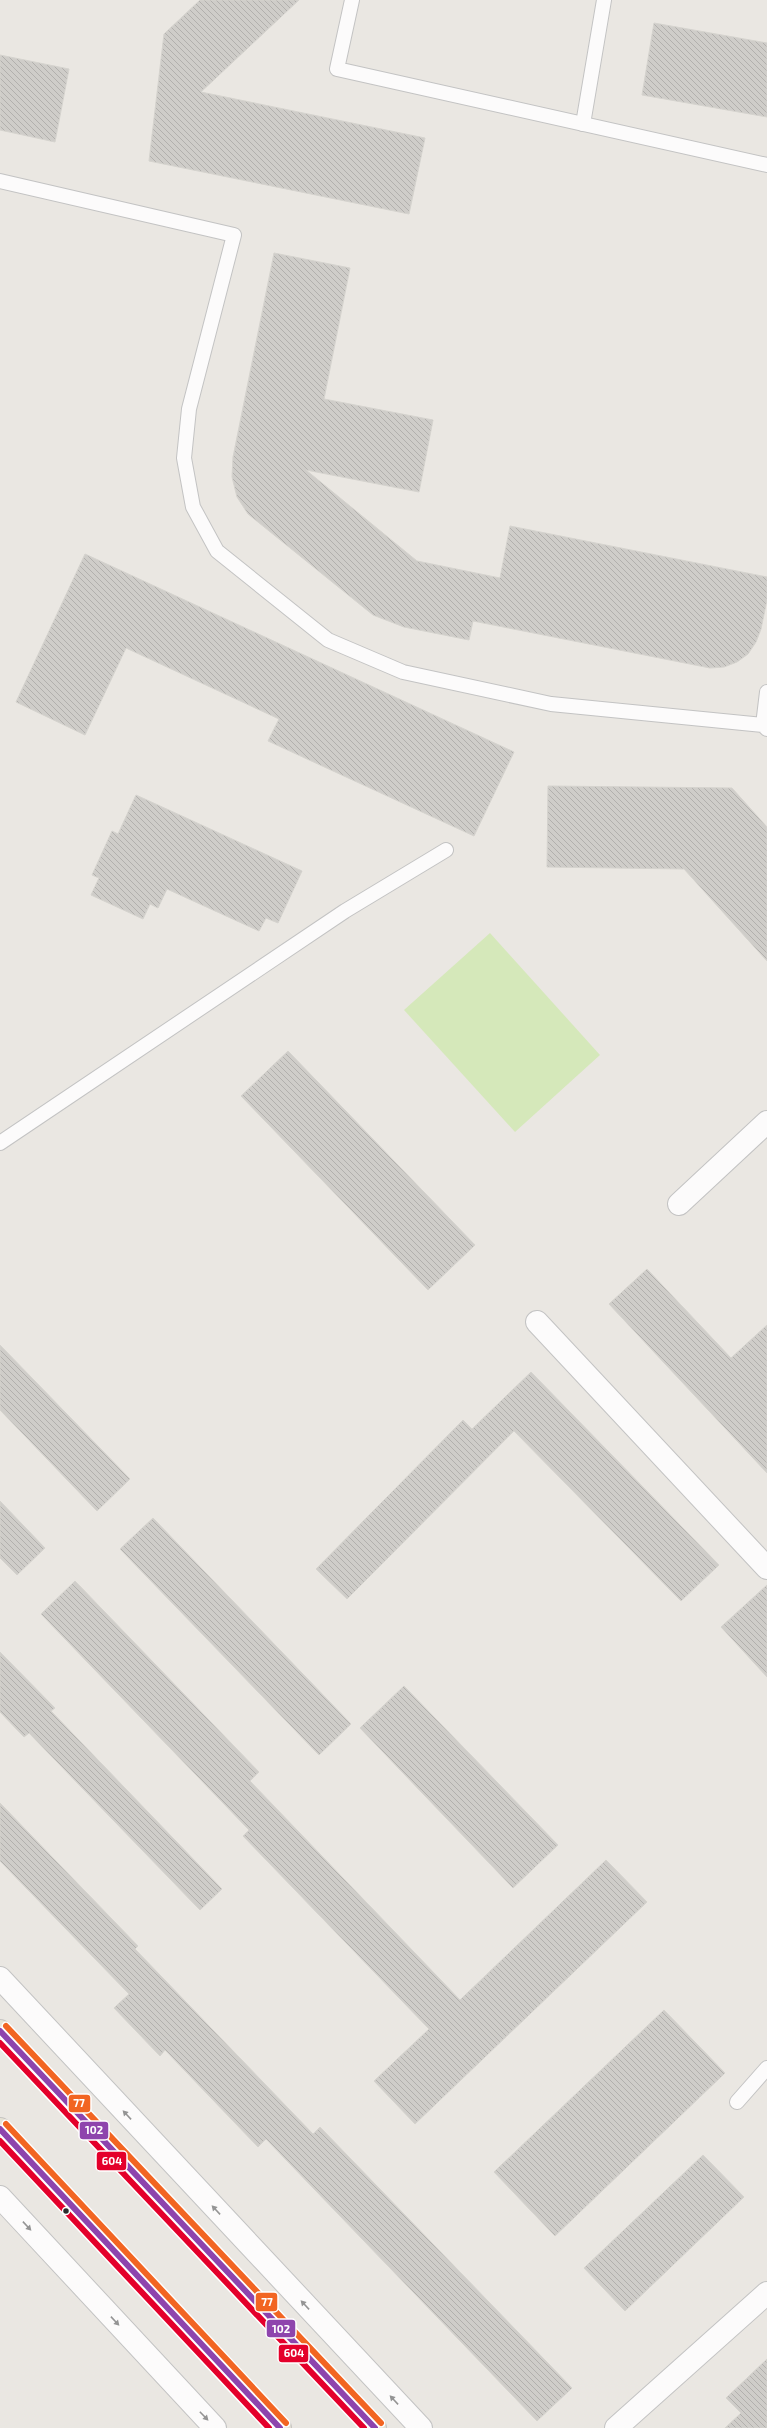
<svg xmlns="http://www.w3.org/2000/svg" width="767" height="2428" font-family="'Exo 2',sans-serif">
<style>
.pitch{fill:#d5e8ba}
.building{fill:url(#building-back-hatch);stroke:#d5d3ce}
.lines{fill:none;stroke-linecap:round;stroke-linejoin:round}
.lane-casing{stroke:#c3c3c3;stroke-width:16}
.street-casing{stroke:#c3c3c3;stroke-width:24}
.primary-casing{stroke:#c6c4c2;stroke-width:24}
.lane{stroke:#fcfbfb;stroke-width:14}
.street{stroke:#fcfbfb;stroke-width:22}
.primary{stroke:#e6e3d5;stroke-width:22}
.bus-1-casing{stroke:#fff;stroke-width:9}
.bus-2-casing{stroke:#fff;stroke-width:9}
.bus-3-casing{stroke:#fff;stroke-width:9}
.bus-1{stroke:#8e44ad;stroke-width:6}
.bus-2{stroke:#e4002b;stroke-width:6}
.bus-3{stroke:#f26522;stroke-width:6}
.oneway{fill:#949494}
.bus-dot{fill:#2c2c2c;stroke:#fff;stroke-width:1.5}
.line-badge{stroke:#fff;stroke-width:1.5}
.badge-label{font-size:11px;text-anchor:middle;font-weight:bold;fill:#fff}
</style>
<defs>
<pattern id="building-back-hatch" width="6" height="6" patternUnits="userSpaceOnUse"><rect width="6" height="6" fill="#cfcdc9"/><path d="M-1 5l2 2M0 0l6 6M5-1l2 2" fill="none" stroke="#b2b0ad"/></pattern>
</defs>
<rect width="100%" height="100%" fill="#eae7e2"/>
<!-- pitch -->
<path class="pitch" d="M490 933 600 1055 515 1132 404 1010Z"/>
<!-- building -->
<g class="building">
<path d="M200 0H299L201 92 425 138 409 214 149 161 164 34Z"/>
<path d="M654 23 767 43V117L642 95Z"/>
<path d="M0 55 69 69 55 142 0 130Z"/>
<path d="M274 253 350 268 324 399 433 420 419 492 306 470 417 561 500 578 510 526 767 577V600L761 629 756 642 748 654 737 662 724 667 710 668 473 621 469 640 404 627 373 615 248 514 237 497 232 477 233 457Z"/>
<path d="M85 554 514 752 474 836 268 741 279 719 126 648 85 735 16 702Z"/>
<path d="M548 786 732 788 767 827V961L684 869 547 867Z"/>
<path d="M136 795 302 871 278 923 266 918 259 931 167 889 158 908 150 904 143 919 91 895 99 878 92 875 112 831 118 834Z"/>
<path d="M288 1051 475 1245 428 1290 241 1096Z"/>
<path d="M647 1269 731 1358 767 1325V1473L609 1304Z"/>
<path d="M0 1345 130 1479 97 1511 0 1410Z"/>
<path d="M531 1372 719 1565 681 1601 514 1431 347 1599 316 1569 463 1420 472 1429Z"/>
<path d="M0 1501 45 1548 17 1575 0 1558Z"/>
<path d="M153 1518 351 1724 319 1755 120 1549Z"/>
<path d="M75 1581 259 1772 250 1781 460 2000 606 1860 647 1902 415 2124 374 2081 429 2029 243 1836 249 1830 41 1614Z"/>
<path d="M767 1585V1677L721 1627Z"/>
<path d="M0 1652 55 1708 51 1711 222 1889 200 1910 29 1733 24 1737 0 1712Z"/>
<path d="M404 1686 558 1845 513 1888 360 1728Z"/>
<path d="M0 1803 138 1946 135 1949 313 2134 320 2127 572 2388 537 2421 266 2139 258 2147 165 2050 160 2056 114 2008 129 1994 0 1861Z"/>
<path d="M664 2010 725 2073 555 2236 494 2172Z"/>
<path d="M703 2155 744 2197 625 2311 584 2268Z"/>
<path d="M767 2359V2428H725L741 2413 726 2398Z"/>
</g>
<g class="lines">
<!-- lane casing -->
<g class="lane-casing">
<g id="lane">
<path d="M352 0 337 69 767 165"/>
<path d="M583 124 604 0"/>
<path d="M0 181 234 235 189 409 184 458 193 507 217 551 328 640 403 672 551 704 763 725 767 729"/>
<path d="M763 725 767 692"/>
<path d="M0 1143 345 911 446 850"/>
<path d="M737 2102 767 2068"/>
</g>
</g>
<!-- street casing -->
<g class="street-casing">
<g id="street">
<path d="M679 1204 767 1122"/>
<path d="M537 1322 767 1568"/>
<path d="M0 1978 421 2428"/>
<path d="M0 2197 215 2428"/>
<path d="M616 2428 767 2293"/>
</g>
</g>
<!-- primary casing -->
<g class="primary-casing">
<g id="primary">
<path d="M0 2031 375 2428"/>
<path d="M0 2129 280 2428"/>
</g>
</g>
<!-- lane -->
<use href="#lane" class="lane"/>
<!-- street -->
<use href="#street" class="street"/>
<!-- primary -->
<use href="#primary" class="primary"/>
<!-- bus-1 casing -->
<g class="bus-1-casing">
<g id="bus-1">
<path d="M0 2031 375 2428"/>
<path d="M0 2129 280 2428"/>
</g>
</g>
<!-- bus-2 casing -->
<g class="bus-2-casing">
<g id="bus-2">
<path d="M0 2043 364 2428"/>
<path d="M0 2141 269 2428"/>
</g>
</g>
<!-- bus-3 casing -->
<g class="bus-3-casing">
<g id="bus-3">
<path d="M6 2026 381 2423"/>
<path d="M6 2124 286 2423"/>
</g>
</g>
<!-- bus-1 -->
<use href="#bus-1" class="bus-1"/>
<!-- bus-2 -->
<use href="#bus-2" class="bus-2"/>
<!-- bus-3 -->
<use href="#bus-3" class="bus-3"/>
</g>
<!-- one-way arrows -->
<defs><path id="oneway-solid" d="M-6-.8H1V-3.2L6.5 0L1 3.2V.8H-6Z"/></defs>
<g class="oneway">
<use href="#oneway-solid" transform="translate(127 2115) rotate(-133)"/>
<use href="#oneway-solid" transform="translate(216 2210) rotate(-133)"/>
<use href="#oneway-solid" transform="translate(27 2226) rotate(47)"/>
<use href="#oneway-solid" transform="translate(305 2305) rotate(-133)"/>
<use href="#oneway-solid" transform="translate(115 2321) rotate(47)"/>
<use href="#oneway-solid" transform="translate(394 2400) rotate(-133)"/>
<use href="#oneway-solid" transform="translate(204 2416) rotate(46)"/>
</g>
<!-- markers -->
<circle class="bus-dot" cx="66" cy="2211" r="3.5"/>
<g class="line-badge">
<rect x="68" y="2094" width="23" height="19" rx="4" fill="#f26522"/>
<rect x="79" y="2121" width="30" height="19" rx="4" fill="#8e44ad"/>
<rect x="96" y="2151" width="31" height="20" rx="4" fill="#e4002b"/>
<rect x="255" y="2292" width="23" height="20" rx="4" fill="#f26522"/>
<rect x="266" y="2319" width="30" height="19" rx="4" fill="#8e44ad"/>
<rect x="278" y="2344" width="31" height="19" rx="4" fill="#e4002b"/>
</g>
<g class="badge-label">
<text x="79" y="2107">77</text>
<text x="94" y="2134">102</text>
<text x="112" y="2165">604</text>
<text x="267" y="2306">77</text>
<text x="281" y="2333">102</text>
<text x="294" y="2357">604</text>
</g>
</svg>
